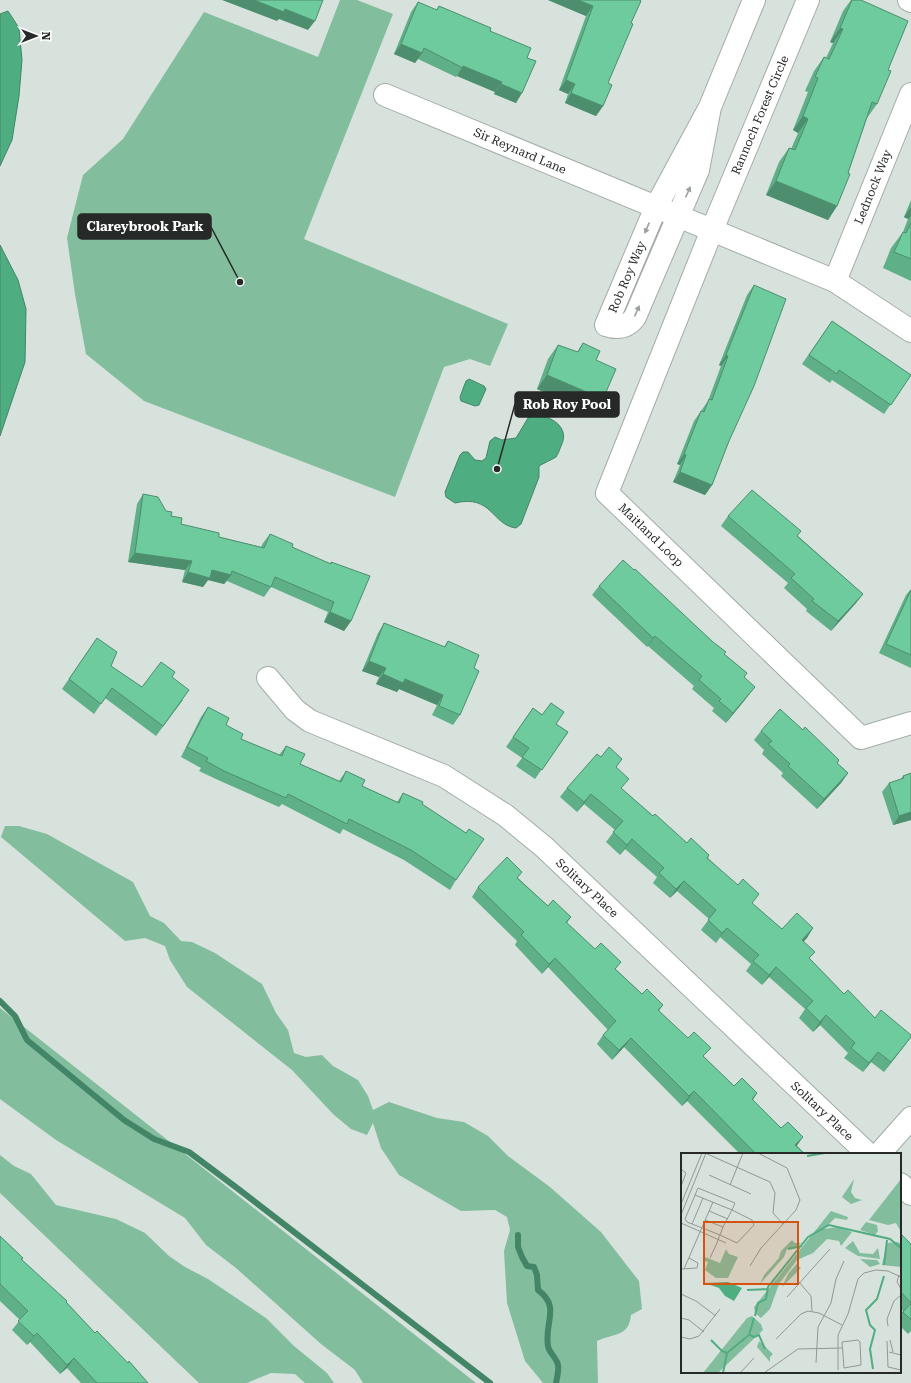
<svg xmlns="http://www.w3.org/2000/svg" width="911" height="1383" font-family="'Roboto Serif',serif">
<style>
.green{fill:#82bd9e}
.water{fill:#4fad82;stroke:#438567}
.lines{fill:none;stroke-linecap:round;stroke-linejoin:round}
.stream{stroke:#438567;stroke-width:6}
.minor-casing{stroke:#a3aca7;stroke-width:24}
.minor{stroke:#fff;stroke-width:22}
.wall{fill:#5faf88}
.shaded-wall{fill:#4d8e6f}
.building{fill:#6ecb9e;stroke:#4d8e6f}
.oneway{fill:#9d9f9e}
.labels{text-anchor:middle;stroke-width:4;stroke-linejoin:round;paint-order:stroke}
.street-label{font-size:12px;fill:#262927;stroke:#fff}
.inset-river{fill:none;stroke:#4fad82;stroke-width:2}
.inset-road{fill:none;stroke:#919894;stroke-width:1}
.view{fill:#d5540f;fill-opacity:0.15;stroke:#d5540f;stroke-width:2}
.inset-edge{fill:none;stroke:#262927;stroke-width:2}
.leader{fill:none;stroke:#262927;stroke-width:1.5}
.callout-dot{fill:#262927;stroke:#fff;stroke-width:1.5}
.callout{fill:#262927;stroke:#262927;stroke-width:1.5}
.callout-label{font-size:13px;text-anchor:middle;font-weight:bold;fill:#fff}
</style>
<rect width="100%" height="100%" fill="#d8e2dc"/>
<!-- green -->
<g class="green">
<path d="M340 0H357L393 14 304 239 508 324 490 366 470 359 444 367 395 497 144 401 86 354 75 294 67 238 83 175 123 139 204 12 318 57Z"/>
<path d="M5 826H19L47 834 133 882 150 916 164 923 181 941 192 942 215 953 262 984 276 1013 288 1030 294 1053 306 1057 322 1055 333 1066 358 1080 368 1096 373 1110 389 1102 437 1118 464 1122 488 1136 508 1156 550 1187 601 1232 639 1281 642 1309 631 1315C629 1337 614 1333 597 1341L598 1383H543L525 1361 507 1303 504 1251 510 1230 507 1217 495 1210 461 1211 399 1175 381 1148 373 1123 367 1135 351 1129 333 1114 292 1070 187 987 170 960 165 946 145 938 125 941 1 837Z"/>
<path d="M0 1009V1008L476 1383H363L355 1370 321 1344 236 1268 206 1245 185 1218 56 1140 0 1099Z"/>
<path d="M0 1155 14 1166 31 1174 56 1205 116 1219 145 1233 169 1256 185 1267 208 1279 266 1318 294 1346 327 1373 334 1383H305L295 1374 271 1373 247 1383H199L0 1193Z"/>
</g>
<!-- water -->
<g class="water">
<path d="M8 11 19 28 22 60 19 96 12 140 0 166V14Z"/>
<path d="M0 245 18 280 26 309 25 362 0 436Z"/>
<path d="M469 379 484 386 486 389 479 405 475 406 461 401 460 397 466 381Z"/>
<path d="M534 415C550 415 571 427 561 446 560 449 558 454 556 457 551 460 544 463 539 466V477L521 524 516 528C492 525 492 494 455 503L446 497 445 492 460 455 463 452H468L475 460 482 461 486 458 490 441 495 437 502 440 516 438 528 418Z"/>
</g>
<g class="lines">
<!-- stream -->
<g class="stream">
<path d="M0 1001 15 1016 27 1040 124 1120 154 1139 189 1152 237 1188 490 1383"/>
<path d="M518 1235V1247L522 1257 527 1266 534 1267 537 1275 538 1290C561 1307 544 1322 548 1346 549 1353 557 1358 558 1365 559 1370 557 1378 556 1383"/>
</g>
<!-- minor casing -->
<g class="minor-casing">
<g id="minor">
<path d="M808 0 712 230 607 493 861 738 911 723"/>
<path d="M909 0 911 1"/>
<path d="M385 95 835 281 911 331"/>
<path d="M710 107 698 170 635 317C627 328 618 329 606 325L656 207 710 107 754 0"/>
<path d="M835 281 911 94"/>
<path d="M268 678 295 710 310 721 444 776 505 815 544 847 868 1154"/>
<path d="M879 1154 911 1118"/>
<path d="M900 1184 911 1194"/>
</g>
</g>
<!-- minor -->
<use href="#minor" class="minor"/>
</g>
<!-- wall -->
<g class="wall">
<path d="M548 0H640L608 83 603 106 596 116 565 103 568 94 559 90 586 16Z"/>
<path d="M851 0H861L888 70 877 104 867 118 837 206 828 220 766 195 779 162 789 148 791 149 798 133 793 130 808 92 805 91 814 71 824 57 826 58 833 43 830 42 843 11Z"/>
<path d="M418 2 436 10 439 6 490 31 527 58 516 103 494 94 495 92 457 76 456 77 418 59 415 63 394 54 411 12Z"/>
<path d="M911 200V281L883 268 891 248 903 232 908 219 904 217Z"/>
<path d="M754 285 729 441 712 485 705 495 673 482 680 465 677 464 694 421 708 401 721 366 719 365 747 295Z"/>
<path d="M832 321 911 375 884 414 832 380 830 383 802 364Z"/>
<path d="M583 343 596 360 603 399 593 413 537 389 548 359 558 345 577 352Z"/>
<path d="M143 494 166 511 171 516 181 524 219 537 261 547 263 543 270 534 292 547 351 621 344 631 324 622 328 612 271 587 264 597 227 581 224 584 208 580 203 587 182 582 185 570 128 562 137 504Z"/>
<path d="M728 516 798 536 863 594 856 603 831 631 806 611 807 609 784 588 788 583 721 526Z"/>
<path d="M599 586 724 654 747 673 744 677 748 696 726 723 712 711 714 708 692 689 694 686 648 646 647 647 592 595Z"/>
<path d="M911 589V668L879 653 906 595Z"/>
<path d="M384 623 444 647 448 641 474 668 460 715 453 725 432 715 437 705 399 689 397 692 376 684 379 677 362 671 378 633Z"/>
<path d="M97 638 111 666 142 687 172 677 183 700 156 736 105 698 94 714 62 689Z"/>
<path d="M208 707 241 739 279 755 286 746 300 764 339 781 346 771 362 786 397 802 403 793 422 804 466 833 469 829 456 880 450 890 404 860 343 829 340 834 282 804 279 807 218 780 199 771 201 768 181 757 201 717Z"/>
<path d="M533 708 568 732 535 779 516 766 522 758 506 747Z"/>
<path d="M803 730 839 760 837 763 848 773 841 783 817 809 781 776 783 773 762 754 764 750 754 740 761 731Z"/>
<path d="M601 757 616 768 622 789 653 816 687 843 709 855 708 858 752 903 782 929 813 928 803 941 810 959 844 994 875 1018 911 1037 884 1072 871 1062 863 1072 844 1058 848 1053 820 1025 813 1032 799 1018 805 1009 769 977 762 985 746 971 751 964 720 937 716 943 701 930 709 919 677 891 670 898 653 883 657 877 625 849 620 855 606 842 615 830 584 804 577 812 560 797 567 788Z"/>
<path d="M911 773V820L893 825 882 792 889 783 901 779 903 776Z"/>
<path d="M518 878 548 906 571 917 567 923 642 994 663 1005 659 1011 704 1057 734 1086 757 1093 753 1100 805 1154H740L687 1101 682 1106 624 1047 612 1060 597 1044 603 1035 608 1030 548 967 542 974 515 945 517 941 472 897 478 887Z"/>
<path d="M900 1233 911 1244V1331L908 1334 900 1326V1315L903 1311 900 1308Z"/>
<path d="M0 1236 23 1258 22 1260 66 1302 95 1333 148 1383H81L67 1368 60 1374 30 1342 27 1345 12 1330 20 1320 0 1301Z"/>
</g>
<!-- shaded-wall -->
<g class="shaded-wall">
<path d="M222 0H254L285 9 315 21 308 30 279 19 277 21Z"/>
<path d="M548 0H578L593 6 586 16Z"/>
<path d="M840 28 843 29 833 43 830 42Z"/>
<path d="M401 44 422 53 415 63 394 54Z"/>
<path d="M463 66 502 82 495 92 457 76Z"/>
<path d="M566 80 575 84 568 94 559 90Z"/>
<path d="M501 84 522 93 516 103 494 94Z"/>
<path d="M571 93 603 106 596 116 565 103Z"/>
<path d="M803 116 808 119 798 133 793 130Z"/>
<path d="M776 181 837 206 828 220 766 195Z"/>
<path d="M911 207V216L908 219 904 217Z"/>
<path d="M726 355 728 356 721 366 719 365Z"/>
<path d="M547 375 603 399 593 413 537 389Z"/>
<path d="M684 454 686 455 680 465 677 464Z"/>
<path d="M680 472 712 485 705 495 673 482Z"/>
<path d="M135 553 192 561 185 570 128 562Z"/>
<path d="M212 570 231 575 224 584 208 580 203 587 182 582 188 572Z"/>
<path d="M863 594 856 603 831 631 838 621Z"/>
<path d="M330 612 351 621 344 631 324 622Z"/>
<path d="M655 636 648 646 647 647 653 638Z"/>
<path d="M369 661 386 668 379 677 362 671Z"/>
<path d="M383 674 405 679 443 695 437 705 399 689 397 692 376 684Z"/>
<path d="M755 687 748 696 726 723 733 713Z"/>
<path d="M848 773 841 783 817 809 824 799Z"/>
<path d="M591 794 584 804 577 812 584 802Z"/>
<path d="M911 812V820L893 825 899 816Z"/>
<path d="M632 839 625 849 620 855 627 845Z"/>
<path d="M684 881 677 891 670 898 676 889Z"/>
<path d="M727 928 720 937 716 943 722 933Z"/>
<path d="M813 928 807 938 796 950 802 940Z"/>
<path d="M555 958 548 967 542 974 549 964Z"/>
<path d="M776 967 769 977 762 985 769 975Z"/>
<path d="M826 1015 820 1025 813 1032 820 1022Z"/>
<path d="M911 1037 905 1045 884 1072 891 1062Z"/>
<path d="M631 1038 624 1047 612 1060 619 1050Z"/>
<path d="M878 1052 871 1062 863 1072 869 1063Z"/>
<path d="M694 1091 687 1101 682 1106 689 1096Z"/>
<path d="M803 1137 796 1147 795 1145Z"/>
<path d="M37 1333 30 1342 27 1345 34 1336Z"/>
<path d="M74 1358 67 1368 60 1374 67 1365Z"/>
</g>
<!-- building -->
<g class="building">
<path d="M254 0H323L315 21 285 9 284 12Z"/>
<path d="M578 0H640L641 1 631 23 633 24 608 83 612 85 603 106 571 93 575 84 566 80 593 6Z"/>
<path d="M852 0H861L908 21 888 70 891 71 877 104 872 102 848 173 850 174 837 206 776 181 789 148 795 150 808 119 803 116 818 78 815 77 824 57 829 59 843 29 840 28Z"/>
<path d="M418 2 437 10 439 6 491 28 490 31 531 48 527 58 536 61 522 93 501 84 502 82 463 66V68L424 48 422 53 401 44Z"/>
<path d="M911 223V259L894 252 903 232 906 233Z"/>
<path d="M754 285 786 299 754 386 729 441 712 485 680 472 686 455 684 454 701 411 704 412 709 399 712 400 728 356 726 355Z"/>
<path d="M832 321 911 375 891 405 839 370 837 374 809 355Z"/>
<path d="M583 343 600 351 596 360 616 369 603 399 547 375 558 345 578 352Z"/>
<path d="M752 490 801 531 797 536 863 594 838 621 812 601 814 599 791 578 795 574 728 516Z"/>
<path d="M143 494 158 497 166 511 172 512 171 516 182 518 181 524 219 533V537L264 548 270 534 293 544 292 547 331 564V562L370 576 351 621 330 612 334 602 275 577 271 587 232 571 231 575 212 570 210 578 188 572 192 561 135 553Z"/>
<path d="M623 560 634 570 635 569 713 642 726 652 724 654 747 673 744 677 755 687 733 713 719 701 721 699 699 680 702 676 655 636 653 638 599 586Z"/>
<path d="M911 590V655L886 644Z"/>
<path d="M384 623 445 647 448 641 479 655 474 668 479 671 460 715 439 706 443 695 405 679 403 683 383 674 386 668 369 661Z"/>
<path d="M97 638 117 652 111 666 142 687 161 662 175 672 172 677 189 690 163 726 112 688 101 704 69 679Z"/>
<path d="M551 703 564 712 556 724 568 732 542 770 522 757 529 748 513 737 533 708 542 715Z"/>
<path d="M208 707 229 718 226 725 243 734 241 739 282 756 286 746 305 754 300 764 341 782 346 771 365 780 362 786 399 803 403 793 423 802 422 804 466 833 469 829 484 839 456 880 411 850 349 819 347 824 288 794 286 798 224 771 206 761 208 758 187 747Z"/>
<path d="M780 709 803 730 805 727 839 760 837 763 848 773 824 799 788 766 790 764 768 744 772 741 761 731Z"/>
<path d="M609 747 622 759 616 767 629 779 621 788 653 816 655 814 687 843 691 838 709 855 707 858 738 885 743 879 759 894 752 903 782 929 797 913 813 928 802 940 815 952 809 958 844 994 848 990 875 1018 881 1010 911 1035V1037L891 1062 878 1052 869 1063 851 1048 855 1043 826 1015 820 1022 806 1008 813 1001 776 967 769 975 753 961 759 955 727 928 722 933 708 920 716 910 684 881 676 889 659 873 664 868 632 839 627 845 613 832 623 821 591 794 584 802 567 788 597 754 601 757Z"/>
<path d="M911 773V812L899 816 889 783 904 778 903 776Z"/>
<path d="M507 857 522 872 517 878 548 906 553 900 571 917 566 922 595 949 601 943 621 962 615 969 642 994 647 989 663 1005 658 1010 688 1038 694 1032 711 1048 703 1056 734 1086 742 1078 757 1093 752 1099 781 1128 788 1122 803 1137 795 1145 805 1154H756L694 1091 689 1096 631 1038 619 1050 603 1035 616 1021 555 958 549 964 521 935 524 932 478 887Z"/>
<path d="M900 1233 911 1244V1303L900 1291Z"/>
<path d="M0 1236 23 1258 21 1259 67 1301 66 1302 95 1333 97 1331 128 1363 129 1361 148 1383H97L74 1358 67 1365 37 1333 34 1336 18 1321 28 1311 0 1284Z"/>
<path d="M911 1303V1320L903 1312Z"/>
</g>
<!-- one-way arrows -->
<defs><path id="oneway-solid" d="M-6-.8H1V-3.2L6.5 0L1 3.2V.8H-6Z"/></defs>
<g class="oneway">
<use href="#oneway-solid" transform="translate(688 192) rotate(-66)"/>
<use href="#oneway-solid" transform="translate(647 228) rotate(113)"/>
<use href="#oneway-solid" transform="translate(637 311) rotate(-66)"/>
</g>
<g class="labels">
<!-- street labels -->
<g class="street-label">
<text transform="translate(760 115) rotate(-67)" y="4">Rannoch Forest Circle</text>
<text transform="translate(520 151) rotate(23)" y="4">Sir Reynard Lane</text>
<text transform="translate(873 187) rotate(-68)" y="4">Lednock Way</text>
<text transform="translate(627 277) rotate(-67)" y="4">Rob Roy Way</text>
<text transform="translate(651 535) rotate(44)" y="4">Maitland Loop</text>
<text transform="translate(587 888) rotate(43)" y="4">Solitary Place</text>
<text transform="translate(822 1111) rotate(43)" y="4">Solitary Place</text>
</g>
</g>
<!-- overview -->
<g transform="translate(681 1153)">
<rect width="220" height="220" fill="#d8e2dc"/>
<path d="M173 26 170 39 174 45 181 47 170 51 161 44ZM220 26V79L215 70 207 72 188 67ZM150 58 167 64 166 67 154 65 143 76 156 74 171 79 160 93 158 88 146 86 132 100 116 107 98 131 89 156 80 165 74 160 73 154ZM185 69 196 72 197 78 194 82 179 77ZM111 87 114 90H120L115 95 106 96 103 104 79 131 83 122 98 105 100 98ZM172 88 179 100 192 101 197 95 199 106 177 103 164 95ZM217 89 220 91V114L201 112 206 90ZM45 96 48 101 57 104 47 125H35L24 117 27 109 23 108 24 104 39 110ZM179 106 196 107 199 111 189 114ZM119 107 116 112 120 115 101 134 107 121ZM71 163 80 171 82 177 37 220H22L66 165ZM78 188 92 201 89 204V209L76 194Z" fill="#82bd9e"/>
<path d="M47 129 61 135 53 148 44 143 38 135 24 130Z" fill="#4fad82"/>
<path class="inset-river" d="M126 3 144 0M107 96 121 93M203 112 206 87M66 137 87 136M74 163 77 150 85 146 87 134 127 84 148 72 209 86 220 95M69 182 73 184 78 182 84 196M30 187 41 198 46 200M192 216 189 196 194 177 189 172 185 157 196 146 203 123M42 220 46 200 68 182 73 165"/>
<path class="inset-road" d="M24 0 89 29 94 40 92 60 102 71M0 16 5 20 0 33M28 22 70 41M49 32 62 0M14 42 51 57 54 50 17 35 4 66 6 69 39 82 56 90 73 72 71 67 51 57 42 74 39 82 38 84 36 90 29 105M0 51 21 0M28 58 47 66M0 62 25 0M24 67 42 74M0 70 45 90M11 71 22 45M69 113 80 95 115 57 119 47 106 15 77 0M0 116 16 115 17 110 8 105M3 116 32 49M218 122 216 129 220 136M118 129 130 143 131 158M0 141 15 148 35 163M106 144 149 96M0 165 8 167 23 179M207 173 206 166 213 148 220 142M0 184 9 186 18 183 39 156M95 186 120 161 127 158 138 160 161 172M177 187 179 189 180 212 163 215 161 189ZM209 187 212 199M206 188 207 214 220 217M208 199 220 202M135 210 137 174 150 150 155 126 163 108M157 217V182L167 161 177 126 183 120 195 117 207 118 220 124M59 220 73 205M83 220 117 196 161 195"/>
<path class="view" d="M23 69H117V131H23Z"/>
<rect width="220" height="220" class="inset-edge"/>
</g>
<!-- callouts -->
<path class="leader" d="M240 282L211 227M497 469L515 404"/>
<g class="callout-dot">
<circle cx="240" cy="282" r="4"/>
<circle cx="497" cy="469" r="4"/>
</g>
<g class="callout">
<rect x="78" y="214" width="133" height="25" rx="4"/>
<rect x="515" y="392" width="104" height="25" rx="4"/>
</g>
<g class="callout-label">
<text x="145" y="231">Clareybrook Park</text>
<text x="567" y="409">Rob Roy Pool</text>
</g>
<!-- north arrow -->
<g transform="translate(36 36) rotate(90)" stroke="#ffffff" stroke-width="3" paint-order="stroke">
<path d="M0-3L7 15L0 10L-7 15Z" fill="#262927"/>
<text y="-6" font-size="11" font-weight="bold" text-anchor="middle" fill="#262927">N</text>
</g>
</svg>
